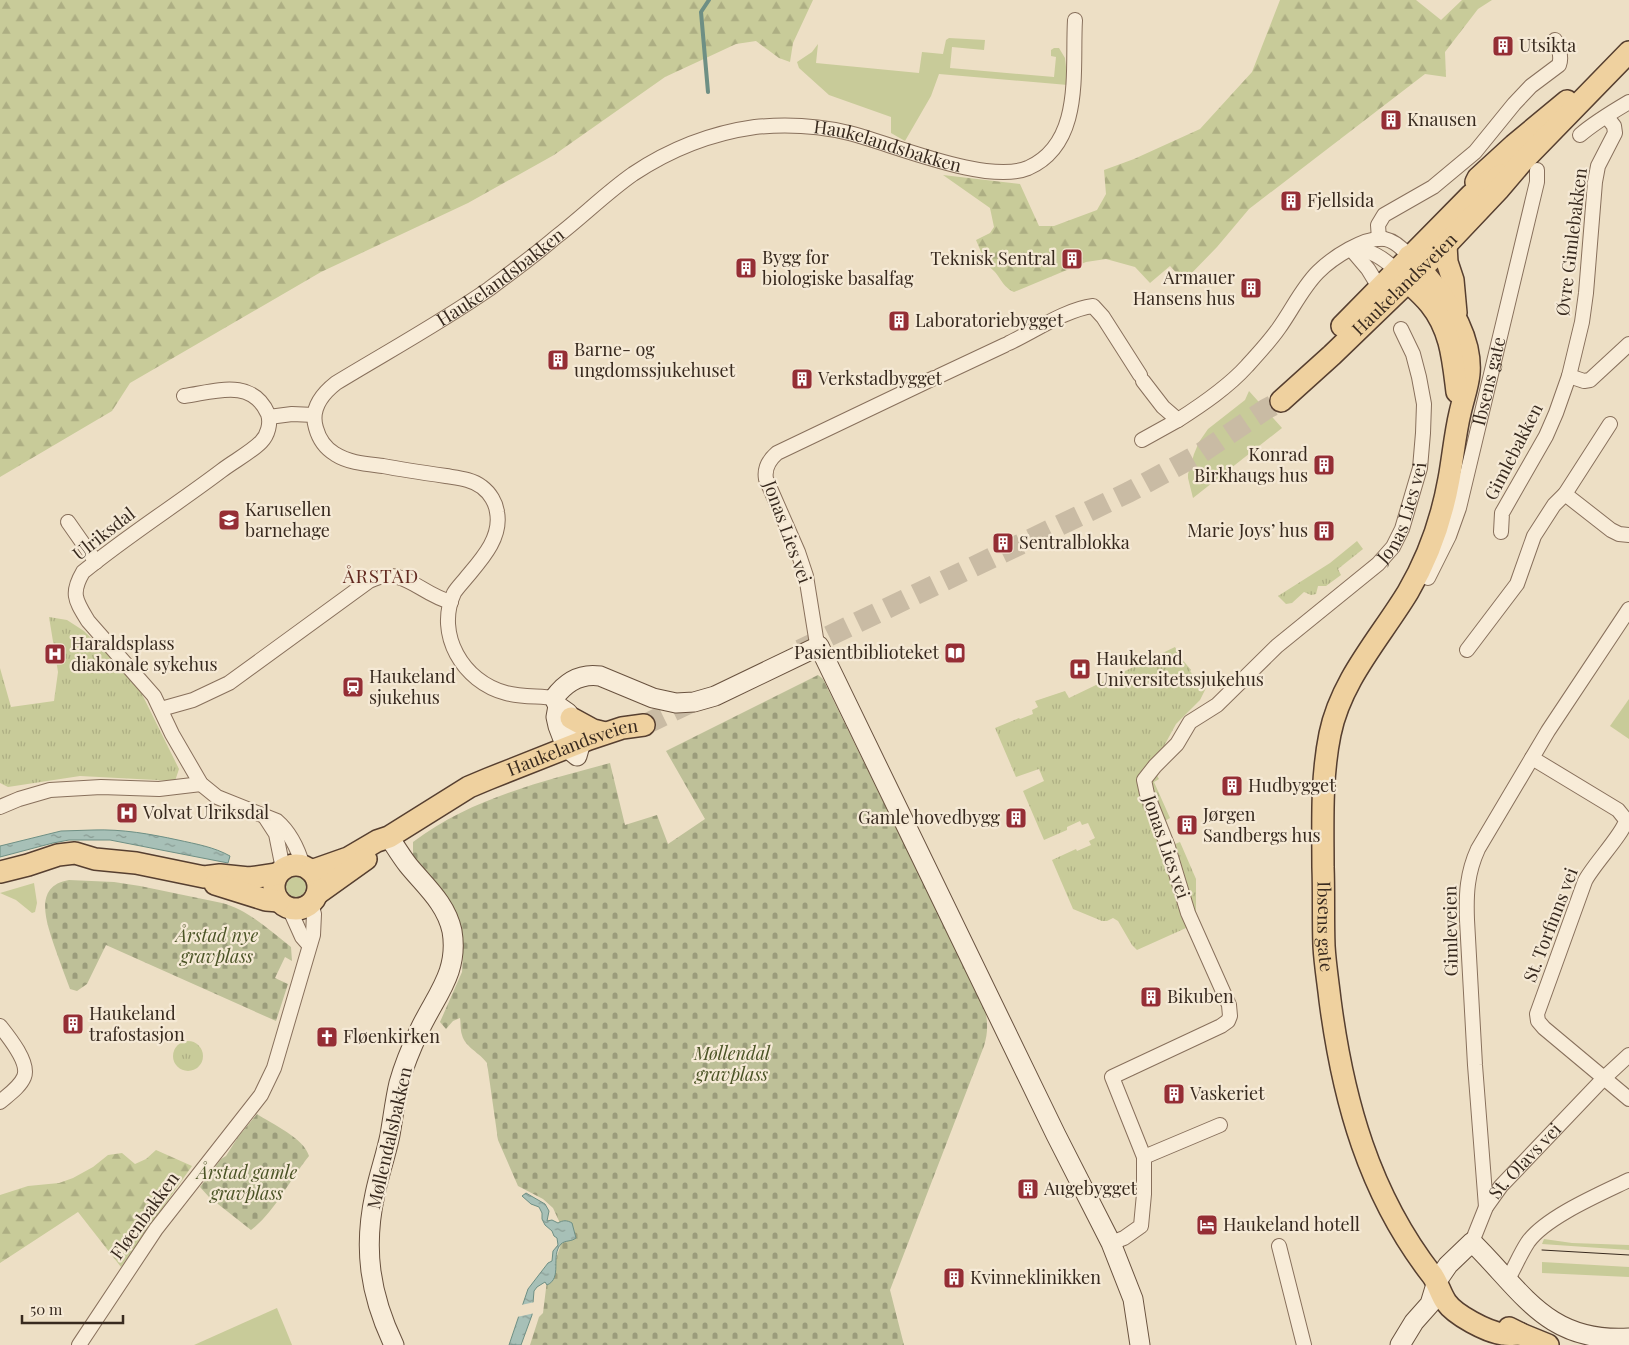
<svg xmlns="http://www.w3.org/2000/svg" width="1629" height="1345" font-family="'Playfair Display',serif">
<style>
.green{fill:#c8cb99}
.forest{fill:url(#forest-firs)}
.cemetery{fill:url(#cemetery-stones)}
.park{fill:url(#park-tufts)}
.water{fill:url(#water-ripples);stroke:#6e8f84}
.pier{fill:#eddfc5}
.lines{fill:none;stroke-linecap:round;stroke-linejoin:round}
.stream{stroke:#6e8f84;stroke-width:4}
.primary-tunnel{stroke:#c9bba4;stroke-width:21;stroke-dasharray:21 11;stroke-linecap:butt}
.street-casing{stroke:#88705c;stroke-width:16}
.secondary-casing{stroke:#69523f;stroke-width:21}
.primary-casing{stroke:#563f30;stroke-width:24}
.street{stroke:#f8ecd8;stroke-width:14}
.secondary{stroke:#f8ecd8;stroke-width:19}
.primary{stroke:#efd19f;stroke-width:21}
.tram{stroke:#382a1f;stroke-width:1}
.labels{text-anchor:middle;stroke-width:4.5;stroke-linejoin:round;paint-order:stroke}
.poi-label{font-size:18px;fill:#382a1f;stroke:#f5e9d5;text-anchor:start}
.street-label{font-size:18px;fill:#382a1f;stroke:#f5e9d5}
.park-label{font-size:18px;font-style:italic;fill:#4b5426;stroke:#f5e9d5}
.neighbourhood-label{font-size:19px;letter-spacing:1px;fill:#632a20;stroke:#f5e9d5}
</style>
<defs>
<pattern id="forest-firs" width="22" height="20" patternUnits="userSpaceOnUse" patternTransform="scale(1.25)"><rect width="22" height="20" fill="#c8cb99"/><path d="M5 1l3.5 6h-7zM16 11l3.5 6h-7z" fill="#adae83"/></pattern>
<pattern id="cemetery-stones" width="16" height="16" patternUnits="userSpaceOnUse" patternTransform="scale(1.25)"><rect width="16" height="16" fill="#bec098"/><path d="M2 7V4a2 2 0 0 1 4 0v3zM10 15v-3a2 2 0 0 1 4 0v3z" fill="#9b9c7b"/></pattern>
<pattern id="park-tufts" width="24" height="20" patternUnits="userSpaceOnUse" patternTransform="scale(1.25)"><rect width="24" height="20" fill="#c8cb99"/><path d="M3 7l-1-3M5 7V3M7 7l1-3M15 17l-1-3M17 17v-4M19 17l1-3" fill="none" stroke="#adae83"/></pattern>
<pattern id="water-ripples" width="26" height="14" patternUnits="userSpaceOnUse" patternTransform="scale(1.25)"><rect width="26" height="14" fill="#a7c0b7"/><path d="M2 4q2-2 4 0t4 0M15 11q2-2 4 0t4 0" fill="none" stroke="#899c94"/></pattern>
</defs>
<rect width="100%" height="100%" fill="#eddfc5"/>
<!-- green -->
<g class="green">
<path d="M949 38 985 40 984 50 952 47 950 68 1054 77 1056 57 1051 56V50L1054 48H1059L1065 58 1068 85 939 74 931 96 905 141 891 133V117L829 95 799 68 797 62 812 52 818 44 816 63 919 73 922 52 943 54 946 40Z"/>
<path d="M1249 391 1282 428 1193 498 1188 478V474L1194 454 1199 442 1208 429 1245 400Z"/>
<path d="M1629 699V739L1610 726Z"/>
<circle cx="296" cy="887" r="10"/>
<path d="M34 883 37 903 35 912 32 913 16 900 0 893Z"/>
<path d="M1544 1239 1572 1243 1629 1245V1250L1542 1244Z"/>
<path d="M1542 1262 1629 1267V1277L1542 1273Z"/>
<path d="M277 1308 292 1345H194Z"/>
</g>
<!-- forest -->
<g class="forest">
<path d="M0 0H813L793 43 790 62 779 58 756 41 736 44 665 77 554 155 468 203 321 272 130 383 112 411 0 477Z"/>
<path d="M1280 0H1416L1441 20 1462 0H1492L1478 9 1445 52 1446 77 1425 74 1249 209 1217 247 1184 281 1170 266 1150 283 1135 267 1106 259 1086 262 1014 292C999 285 1001 273 987 266L976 240 990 233 994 227 990 208 943 175 1020 184 1039 226H1054L1097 210 1106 194 1104 170 1134 159 1200 129 1252 72Z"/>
<path d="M156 1150 192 1166 121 1267 78 1212 0 1263V1195L28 1186 59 1183 73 1178 93 1167 108 1155 122 1153 135 1164 146 1159Z"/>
</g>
<!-- cemetery -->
<g class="cemetery">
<path d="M818 675 823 679 985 1009C988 1023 988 1033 984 1046L890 1290 904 1345H530L539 1317 543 1313 548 1272 556 1259 561 1244 559 1221 553 1208 543 1199 518 1186 498 1140 487 1063C480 1053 465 1047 462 1035 460 1029 461 1023 460 1018L453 1021 446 1029 440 1022 462 972 463 956 448 901 413 855V842C471 798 541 782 610 763L625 825 657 815 668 844 705 819 666 751Z"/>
<path d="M69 880 114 882 140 886 222 903C249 910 270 931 291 947L292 961 285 957 275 978 288 984 276 1021 106 945 87 984 77 991 70 989C65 976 60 962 55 948 47 924 32 886 69 880Z"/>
<path d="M257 1114C272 1124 304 1138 309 1156 290 1179 275 1212 251 1230L209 1197 200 1187 221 1159 226 1156 238 1137Z"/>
</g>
<!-- park -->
<g class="park">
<path d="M1357 541 1363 549 1338 569 1341 575 1326 586H1318L1316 594 1311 595 1304 592 1292 603 1286 604 1278 596 1330 563Z"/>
<path d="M49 617 67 620 84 631 137 684 179 769 175 781 80 776 8 787 0 783V668L11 707 54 701 58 672Z"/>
<path d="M1175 647 1181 658 1191 670 1190 671 1195 677 1197 676 1206 688 1200 700 1176 724 1164 746 1149 761 1159 779 1154 782 1170 818 1165 821 1175 844 1180 842 1196 879V911L1186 928 1137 950 1132 945 1118 921 1113 918 1107 921H1102L1073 909 1052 860 1076 849 1077 851 1091 845 1089 841 1095 838 1088 823 1082 825 1080 821 1067 827V830L1044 840 1023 791 1044 781 1039 769 1016 777 995 728 1019 718 1020 719 1033 714 1032 710 1038 707 1035 701 1065 691 1069 698Z"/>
<circle cx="188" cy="1056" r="15"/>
</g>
<!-- water -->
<g class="water">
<path d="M93 830C123 829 150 834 178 840 196 844 214 847 230 856L228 863 110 840H69L53 843 0 857V846L61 831Z"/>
<path d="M526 1193 545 1204 549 1211 547 1221 552 1220 558 1223C563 1220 567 1220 572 1223L576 1238C571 1242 565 1240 561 1244 550 1256 563 1278 547 1285L545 1282 537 1287 534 1291 532 1315 521 1345H509L528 1289 548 1263 552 1261 553 1251 558 1245 557 1238 554 1236 552 1231 545 1225 542 1219V1213L539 1207 531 1204 522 1196Z"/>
</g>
<!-- pier -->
<path class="pier" d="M535 1302V1313L517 1317 521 1305Z"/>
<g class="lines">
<!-- stream -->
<path class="stream" d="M708 92 701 12 709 0"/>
<!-- primary-tunnel -->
<g class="primary-tunnel">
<path d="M800 650 1129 492 1201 453 1266 409 1281 401"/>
<path d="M644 725 698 699"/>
</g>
<!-- street casing -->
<g class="street-casing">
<g id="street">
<path d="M1580 135C1595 122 1612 112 1629 102"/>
<path d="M1379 239 1378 225 1384 215 1433 187 1475 152 1514 104 1531 86 1559 65C1562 57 1559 48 1555 40"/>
<path d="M1351 249 1368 269 1379 287"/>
<path d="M1352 249C1370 249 1383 258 1396 270"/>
<path d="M1009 343C1034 331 1067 309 1093 306L1103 317 1140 375"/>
<path d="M939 376 1005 345"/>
<path d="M1569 376 1584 381 1590 380 1629 344"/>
<path d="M1143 381 1163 407 1178 420C1203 404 1228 387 1247 366 1258 354 1270 341 1279 328 1292 310 1302 288 1318 272 1332 258 1365 236 1385 239 1395 241 1403 249 1409 256"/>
<path d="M184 396C214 392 252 377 268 414 271 423 268 435 261 442 250 453 234 461 221 471 176 505 127 536 83 572 70 594 76 601 88 621L154 696 172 734 201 784 217 797 277 821C291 833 298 849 303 866"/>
<path d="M269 417 292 414 314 415"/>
<path d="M1142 440 1178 420"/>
<path d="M1565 494 1611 530 1619 534 1629 535"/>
<path d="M68 522 96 562"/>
<path d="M1501 532 1502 513 1546 436 1556 413 1569 376 1582 322 1586 293 1595 182 1598 166 1615 133 1614 126 1607 117"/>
<path id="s1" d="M1417 573 1428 578 1449 536 1459 508 1537 182V170"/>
<path d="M819 646 816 638 806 576 798 552 766 479C764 468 769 460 777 453L934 378"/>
<path d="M1467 650 1517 584 1534 536 1554 505 1565 494 1610 424"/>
<path id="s2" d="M554 698C538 696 521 697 506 693 463 682 435 634 454 593 457 588 462 583 466 578 481 560 502 538 497 512 496 503 490 493 482 487 472 479 458 478 446 476 425 473 404 470 383 466 367 464 349 463 335 454 325 448 319 439 316 428 310 409 322 394 336 383 387 352 440 323 489 289 512 272 535 255 556 237 582 217 606 193 633 174 669 150 712 133 755 127 786 124 820 126 849 133 893 144 987 185 1028 168 1084 143 1072 70 1075 20"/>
<path d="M161 709 193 700 229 683 369 581C403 564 419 594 451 602"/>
<path d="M1532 758 1618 810 1626 820C1624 833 1593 865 1585 881L1537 1014 1538 1021 1544 1028 1629 1099"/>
<path d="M0 807 19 799 50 790 101 787 159 789 201 784"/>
<path d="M265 817 276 834 283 869"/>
<path d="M289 908 302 937 309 945"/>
<path d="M0 1026C8 1036 30 1063 24 1077 20 1087 8 1095 0 1102"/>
<path d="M1144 1157 1220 1125"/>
<path d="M1486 1207 1475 1065 1467 920C1466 894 1467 873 1478 849L1548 731 1629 609"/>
<path id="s3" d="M1472 1242 1486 1207 1501 1186 1604 1078 1629 1055"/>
<path id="s4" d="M1111 1243 1124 1238 1141 1226 1144 1194V1157L1112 1077 1221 1026 1228 1021 1230 1016 1229 1005 1188 913 1168 847 1147 794 1144 780 1155 766 1177 744 1190 722 1217 705 1277 646 1378 564 1393 547 1402 529 1420 468 1423 433 1424 404 1419 377 1413 354 1401 329"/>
<path d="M1279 1246 1304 1345"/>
<path d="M1508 1279C1515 1267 1520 1254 1528 1242 1546 1217 1600 1194 1629 1180"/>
<path d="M79 1345 156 1229 261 1095 274 1068 313 935 314 914 311 903"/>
</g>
</g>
<!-- secondary casing -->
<g class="secondary-casing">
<g id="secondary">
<path d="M558 706 568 713 581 742 577 756 566 747 558 726 556 717 558 706 554 698C565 683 580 673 600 676L653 698 676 703 694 702 715 696 819 646 1056 1135 1111 1243 1133 1299 1140 1345"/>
<path d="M389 837C395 846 401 856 408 865 425 886 446 903 452 931 459 972 436 995 420 1029 412 1046 404 1065 399 1083 395 1100 393 1118 390 1135 386 1155 379 1174 375 1194 363 1249 370 1295 394 1345"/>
<path d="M1400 1345 1414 1322 1430 1304 1437 1281 1448 1265 1472 1242C1523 1292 1547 1343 1629 1338"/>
</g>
</g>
<!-- primary casing -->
<g class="primary-casing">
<g id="primary">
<path d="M1476 182 1478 178 1514 145 1567 101"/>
<path d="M1446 245 1447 262 1453 280 1456 313"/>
<path id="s5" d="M1409 256C1434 284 1458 311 1467 348 1473 375 1466 387 1460 413 1455 434 1453 457 1449 479 1442 518 1428 558 1408 592 1380 638 1341 680 1330 734 1321 778 1323 823 1323 867 1324 893 1323 920 1324 946 1325 964 1328 982 1330 1000 1343 1100 1369 1194 1432 1275 1438 1283 1440 1293 1446 1302 1455 1315 1487 1332 1503 1334 1509 1335 1515 1334 1521 1334"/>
<path d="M1397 271C1408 283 1420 292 1430 304 1451 330 1453 360 1457 392"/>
<path d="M1342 326 1471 195 1501 175"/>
<path id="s6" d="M1281 401 1332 355 1446 245 1499 189 1522 162 1629 52"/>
<path d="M571 718 593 730 605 733"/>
<circle cx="296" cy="887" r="22"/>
<path id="s7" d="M311 871 348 858 377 841 389 837 469 787 488 779 589 739 622 728 644 725"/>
<path d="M0 872 28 865 58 855 75 853 95 859 136 863 204 877 220 875 249 878 277 874"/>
<path d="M215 884 266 900 279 901"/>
<path d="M317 894 366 859"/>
<path d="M1509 1328 1521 1334 1548 1345"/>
</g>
</g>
<!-- street -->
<use href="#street" class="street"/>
<!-- secondary -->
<use href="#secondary" class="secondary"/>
<!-- primary -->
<use href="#primary" class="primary"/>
<!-- tram -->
<path class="tram" d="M1542 1250 1629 1255"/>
</g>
<!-- icons -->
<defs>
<g id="building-square" transform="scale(1.125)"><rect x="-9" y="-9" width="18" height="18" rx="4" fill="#952e35" stroke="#f5e9d5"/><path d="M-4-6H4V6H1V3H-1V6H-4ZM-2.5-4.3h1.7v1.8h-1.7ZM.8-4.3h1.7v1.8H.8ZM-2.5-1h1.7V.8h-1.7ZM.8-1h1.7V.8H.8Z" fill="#fff"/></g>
<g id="school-square" transform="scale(1.125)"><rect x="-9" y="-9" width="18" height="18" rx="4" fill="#952e35" stroke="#f5e9d5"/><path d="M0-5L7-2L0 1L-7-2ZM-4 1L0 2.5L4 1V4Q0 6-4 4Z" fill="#fff"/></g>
<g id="library-square" transform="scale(1.125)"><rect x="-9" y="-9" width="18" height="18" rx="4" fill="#952e35" stroke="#f5e9d5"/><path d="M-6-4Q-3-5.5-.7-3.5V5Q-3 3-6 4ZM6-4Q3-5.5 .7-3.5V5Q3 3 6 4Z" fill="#fff"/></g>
<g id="hospital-square" transform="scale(1.125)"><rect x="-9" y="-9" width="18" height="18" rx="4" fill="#952e35" stroke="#f5e9d5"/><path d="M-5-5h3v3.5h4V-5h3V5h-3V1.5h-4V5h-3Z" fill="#fff"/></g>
<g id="station-square" transform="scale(1.125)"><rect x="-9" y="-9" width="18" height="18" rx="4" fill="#952e35" stroke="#f5e9d5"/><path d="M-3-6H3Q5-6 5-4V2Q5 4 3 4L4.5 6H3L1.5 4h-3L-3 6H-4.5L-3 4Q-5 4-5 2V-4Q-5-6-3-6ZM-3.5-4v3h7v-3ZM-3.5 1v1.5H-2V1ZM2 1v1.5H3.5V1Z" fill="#fff"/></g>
<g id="church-square" transform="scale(1.125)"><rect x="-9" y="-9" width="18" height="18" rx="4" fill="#952e35" stroke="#f5e9d5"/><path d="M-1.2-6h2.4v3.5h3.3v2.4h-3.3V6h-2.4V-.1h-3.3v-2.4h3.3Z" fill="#fff"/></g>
<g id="hotel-square" transform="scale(1.125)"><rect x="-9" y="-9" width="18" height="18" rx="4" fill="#952e35" stroke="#f5e9d5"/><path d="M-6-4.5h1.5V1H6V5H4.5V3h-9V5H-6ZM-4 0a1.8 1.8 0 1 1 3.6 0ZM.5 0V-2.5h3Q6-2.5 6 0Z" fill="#fff"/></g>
</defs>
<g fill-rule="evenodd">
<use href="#building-square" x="1503" y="46"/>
<use href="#building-square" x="1391" y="120"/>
<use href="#building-square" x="1291" y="201"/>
<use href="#building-square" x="1072" y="259"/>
<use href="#building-square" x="746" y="268"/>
<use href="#building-square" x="1251" y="288"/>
<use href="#building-square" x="899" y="321"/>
<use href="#building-square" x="558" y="360"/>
<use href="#building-square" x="802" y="379"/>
<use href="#building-square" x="1324" y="465"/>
<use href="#school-square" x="229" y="520"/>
<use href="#building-square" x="1324" y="531"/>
<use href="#building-square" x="1003" y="543"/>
<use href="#library-square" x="955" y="653"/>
<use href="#hospital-square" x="55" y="654"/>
<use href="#hospital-square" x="1080" y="669"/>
<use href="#station-square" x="353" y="687"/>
<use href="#building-square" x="1232" y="786"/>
<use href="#hospital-square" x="127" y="813"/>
<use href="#building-square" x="1016" y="818"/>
<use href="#building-square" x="1187" y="825"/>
<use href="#building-square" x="1151" y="997"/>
<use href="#building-square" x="73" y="1024"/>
<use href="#church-square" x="327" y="1037"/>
<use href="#building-square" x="1174" y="1094"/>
<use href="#building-square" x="1028" y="1189"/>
<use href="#hotel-square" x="1207" y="1225"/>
<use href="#building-square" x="954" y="1278"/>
</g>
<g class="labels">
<!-- poi labels -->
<g class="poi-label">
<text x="1519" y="52">Utsikta</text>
<text x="1407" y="126">Knausen</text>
<text x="1307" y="207">Fjellsida</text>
<text x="762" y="264">Bygg for<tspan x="762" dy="21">biologiske basalfag</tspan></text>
<text x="1056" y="265" text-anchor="end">Teknisk Sentral</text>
<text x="1235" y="284" text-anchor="end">Armauer<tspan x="1235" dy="21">Hansens hus</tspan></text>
<text x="915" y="327">Laboratoriebygget</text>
<text x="574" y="356">Barne- og<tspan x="574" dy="21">ungdomssjukehuset</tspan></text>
<text x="818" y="385">Verkstadbygget</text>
<text x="1308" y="461" text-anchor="end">Konrad<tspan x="1308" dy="21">Birkhaugs hus</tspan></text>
<text x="245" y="516">Karusellen<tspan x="245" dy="21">barnehage</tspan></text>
<text x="1308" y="537" text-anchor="end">Marie Joys’ hus</text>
<text x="1019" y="549">Sentralblokka</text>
<text x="71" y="650">Haraldsplass<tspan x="71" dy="21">diakonale sykehus</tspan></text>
<text x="939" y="659" text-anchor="end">Pasientbiblioteket</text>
<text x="1096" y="665">Haukeland<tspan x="1096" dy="21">Universitetssjukehus</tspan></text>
<text x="369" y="683">Haukeland<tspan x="369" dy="21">sjukehus</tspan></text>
<text x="1248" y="792">Hudbygget</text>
<text x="143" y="819">Volvat Ulriksdal</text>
<text x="1203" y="821">Jørgen<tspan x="1203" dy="21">Sandbergs hus</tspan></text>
<text x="1000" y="824" text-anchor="end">Gamle hovedbygg</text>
<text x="1167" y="1003">Bikuben</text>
<text x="89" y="1020">Haukeland<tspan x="89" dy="21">trafostasjon</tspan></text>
<text x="343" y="1043">Fløenkirken</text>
<text x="1190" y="1100">Vaskeriet</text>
<text x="1044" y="1195">Augebygget</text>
<text x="1223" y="1231">Haukeland hotell</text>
<text x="970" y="1284">Kvinneklinikken</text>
</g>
<!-- street labels -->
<g class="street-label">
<text dy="6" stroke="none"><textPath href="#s2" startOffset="1169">Haukelandsbakken</textPath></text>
<text transform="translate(1572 242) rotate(-83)" y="6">Øvre Gimlebakken</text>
<text dy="6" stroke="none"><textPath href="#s2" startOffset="734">Haukelandsbakken</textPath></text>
<text dy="6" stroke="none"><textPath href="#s6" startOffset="170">Haukelandsveien</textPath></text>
<text dy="6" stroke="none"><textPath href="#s1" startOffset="219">Ibsens gate</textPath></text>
<text transform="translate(1514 452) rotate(-63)" y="6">Gimlebakken</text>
<text dy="6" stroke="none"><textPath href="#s4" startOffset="955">Jonas Lies vei</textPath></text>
<text transform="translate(787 532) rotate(70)" y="6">Jonas Lies vei</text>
<text transform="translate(104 534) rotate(-38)" y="6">Ulriksdal</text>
<text dy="6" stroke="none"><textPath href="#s7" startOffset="291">Haukelandsveien</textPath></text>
<text transform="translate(1166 847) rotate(71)" y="6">Jonas Lies vei</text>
<text transform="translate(1551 925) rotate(-69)" y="6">St. Torfinns vei</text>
<text dy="6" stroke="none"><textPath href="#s5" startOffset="720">Ibsens gate</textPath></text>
<text transform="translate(1451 931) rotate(-91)" y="6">Gimleveien</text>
<text transform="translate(390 1138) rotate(-77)" y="6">Møllendalsbakken</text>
<text dy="6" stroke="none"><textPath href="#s3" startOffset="98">St. Olavs vei</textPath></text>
<text transform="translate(145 1216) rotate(-54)" y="6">Fløenbakken</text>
</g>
<!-- park labels -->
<g class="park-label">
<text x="217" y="942">Årstad nye<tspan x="217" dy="21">gravplass</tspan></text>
<text x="732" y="1060">Møllendal<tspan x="732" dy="21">gravplass</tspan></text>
<text x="247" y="1179">Årstad gamle<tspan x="247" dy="21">gravplass</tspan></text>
</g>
<!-- neighbourhood labels -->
<g class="neighbourhood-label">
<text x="381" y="583">ÅRSTAD</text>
</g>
</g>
<!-- scale -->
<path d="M22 1315v8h101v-8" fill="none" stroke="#382a1f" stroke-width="2.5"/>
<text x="30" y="1315" font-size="15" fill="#382a1f" stroke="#f5e9d5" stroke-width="4" paint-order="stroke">50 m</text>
</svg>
